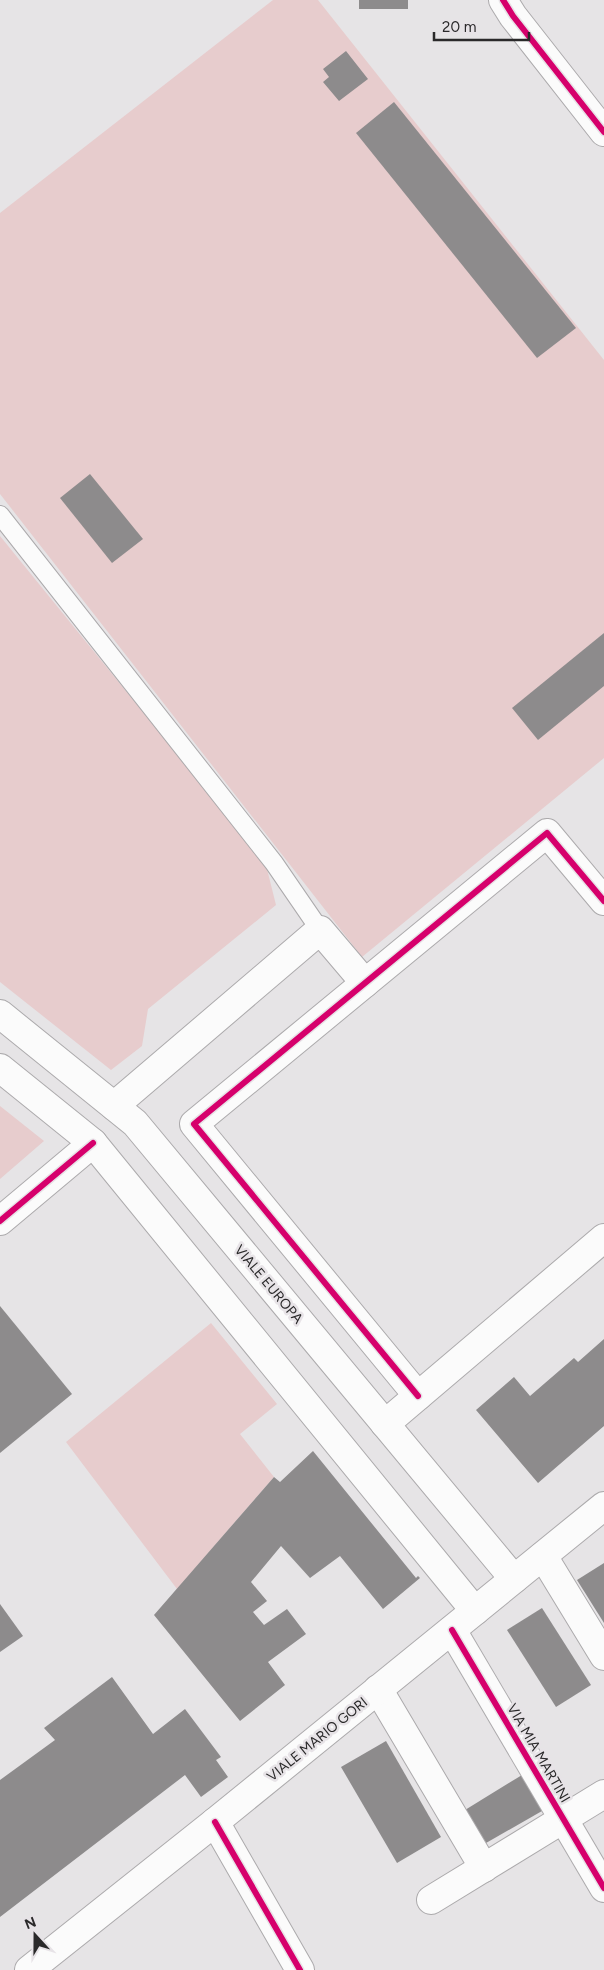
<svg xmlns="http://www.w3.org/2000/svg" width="604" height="1970" font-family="Figtree,sans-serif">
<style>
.green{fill:#e7cccd}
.building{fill:#8d8b8c}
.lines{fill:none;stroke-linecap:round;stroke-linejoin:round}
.service-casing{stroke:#acaaac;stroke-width:20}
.minor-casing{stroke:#acaaac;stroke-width:30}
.tertiary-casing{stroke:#acaaac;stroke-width:30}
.secondary-casing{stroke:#acaaac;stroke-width:30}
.service{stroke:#fbfbfb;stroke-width:18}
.minor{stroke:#fbfbfb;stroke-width:28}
.tertiary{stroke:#fbfbfb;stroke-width:28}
.secondary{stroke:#fbfbfb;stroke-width:28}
.cycleway-casing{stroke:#e7e3e7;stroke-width:9}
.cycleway{stroke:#d6006c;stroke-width:6}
.labels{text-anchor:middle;stroke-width:5;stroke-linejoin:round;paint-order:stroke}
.street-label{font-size:14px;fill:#2a292a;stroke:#e7e3e7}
</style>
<rect width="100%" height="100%" fill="#e6e4e6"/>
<!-- green -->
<g class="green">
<path d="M273 0H318L604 360V758L362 957 0 494V213Z"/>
<path d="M0 536 191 771 267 869 276 905 148 1009 142 1046 111 1070 0 982Z"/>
<path d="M0 1106 44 1141 0 1179Z"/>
<path d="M211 1323 277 1404 240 1434 274 1477 177 1589 66 1442Z"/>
</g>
<!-- building -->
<g class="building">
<rect x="359" y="0" width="49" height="9"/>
<path d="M346 51 368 79 339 101 323 82 329 77 323 69Z"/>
<path d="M394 102 576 328 537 358 356 133Z"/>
<path d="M90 474 143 539 112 563 60 498Z"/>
<path d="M604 633V686L538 740 512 708Z"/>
<path d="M0 1306 72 1394 0 1453Z"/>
<path d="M604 1339V1426L538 1483 476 1410 514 1377 530 1396 574 1358 578 1362Z"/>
<path d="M313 1451 416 1578 418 1576 420 1578 383 1609 340 1556 310 1578 281 1546 251 1582 267 1601 253 1612 264 1625 287 1609 306 1634 268 1662 285 1685 240 1721 154 1615 274 1477 280 1482Z"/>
<path d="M604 1563V1623L577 1580Z"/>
<path d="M0 1604 23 1636 0 1652Z"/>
<path d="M542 1608 591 1685 556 1707 507 1630Z"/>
<path d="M112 1677 153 1734 185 1709 221 1757 216 1760 228 1777 201 1797 185 1775 0 1917V1780L55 1740 44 1728Z"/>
<path d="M386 1741 441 1837 397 1863 341 1767Z"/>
<path d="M522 1775 542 1811 486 1843 465 1810Z"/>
</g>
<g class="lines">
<!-- service casing -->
<g class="service-casing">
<path id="service" d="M0 515 274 863 320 930"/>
</g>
<!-- minor casing -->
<g class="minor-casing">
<g id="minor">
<path d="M503 0 513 16 604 132"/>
<path d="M114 1106 320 930 365 983"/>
<path d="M0 1221 93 1143"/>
<path d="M418 1396 194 1124 547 833 604 901"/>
<path d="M385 1424 604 1238"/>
<path d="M543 1556 604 1656"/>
<path d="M452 1630 604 1888"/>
<path d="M378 1689 484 1868"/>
<path d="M215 1822 300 1970"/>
<path d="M431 1900 604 1794"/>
</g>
</g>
<!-- tertiary casing -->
<g class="tertiary-casing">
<g id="tertiary">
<path d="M0 1014 135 1123 514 1579"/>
<path d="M0 1068 93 1143 475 1611"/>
</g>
</g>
<!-- secondary casing -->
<g class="secondary-casing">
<path id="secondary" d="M29 1970 215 1822 604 1506"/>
</g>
<!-- service -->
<use href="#service" class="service"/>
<!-- minor -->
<use href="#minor" class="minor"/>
<!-- tertiary -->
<use href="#tertiary" class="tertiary"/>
<!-- secondary -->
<use href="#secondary" class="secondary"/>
<!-- cycleway casing -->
<g class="cycleway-casing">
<g id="cycleway">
<path d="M503 0 513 16 604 132"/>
<path d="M0 1221 93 1143"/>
<path d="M418 1396 194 1124 547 833 604 901"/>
<path d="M452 1630 604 1888"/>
<path d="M215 1822 300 1970"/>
</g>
</g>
<!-- cycleway -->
<use href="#cycleway" class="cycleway"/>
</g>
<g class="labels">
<!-- street labels -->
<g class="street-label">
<text transform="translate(269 1284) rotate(50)" y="5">VIALE EUROPA</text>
<text transform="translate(317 1739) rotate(-39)" y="5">VIALE MARIO GORI</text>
<text transform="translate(539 1753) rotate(60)" y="5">VIA MIA MARTINI</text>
</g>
</g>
<!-- north arrow -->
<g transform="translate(35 1935) rotate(339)" stroke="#e7e3e7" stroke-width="4" paint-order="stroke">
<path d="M0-4L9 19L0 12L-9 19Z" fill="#2a292a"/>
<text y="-8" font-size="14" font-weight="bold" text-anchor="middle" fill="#2a292a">N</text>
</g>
<!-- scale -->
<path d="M434 32v8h95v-8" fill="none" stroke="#2a292a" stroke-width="2.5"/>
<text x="442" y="32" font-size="15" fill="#2a292a" stroke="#e7e3e7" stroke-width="4" paint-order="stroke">20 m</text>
</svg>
